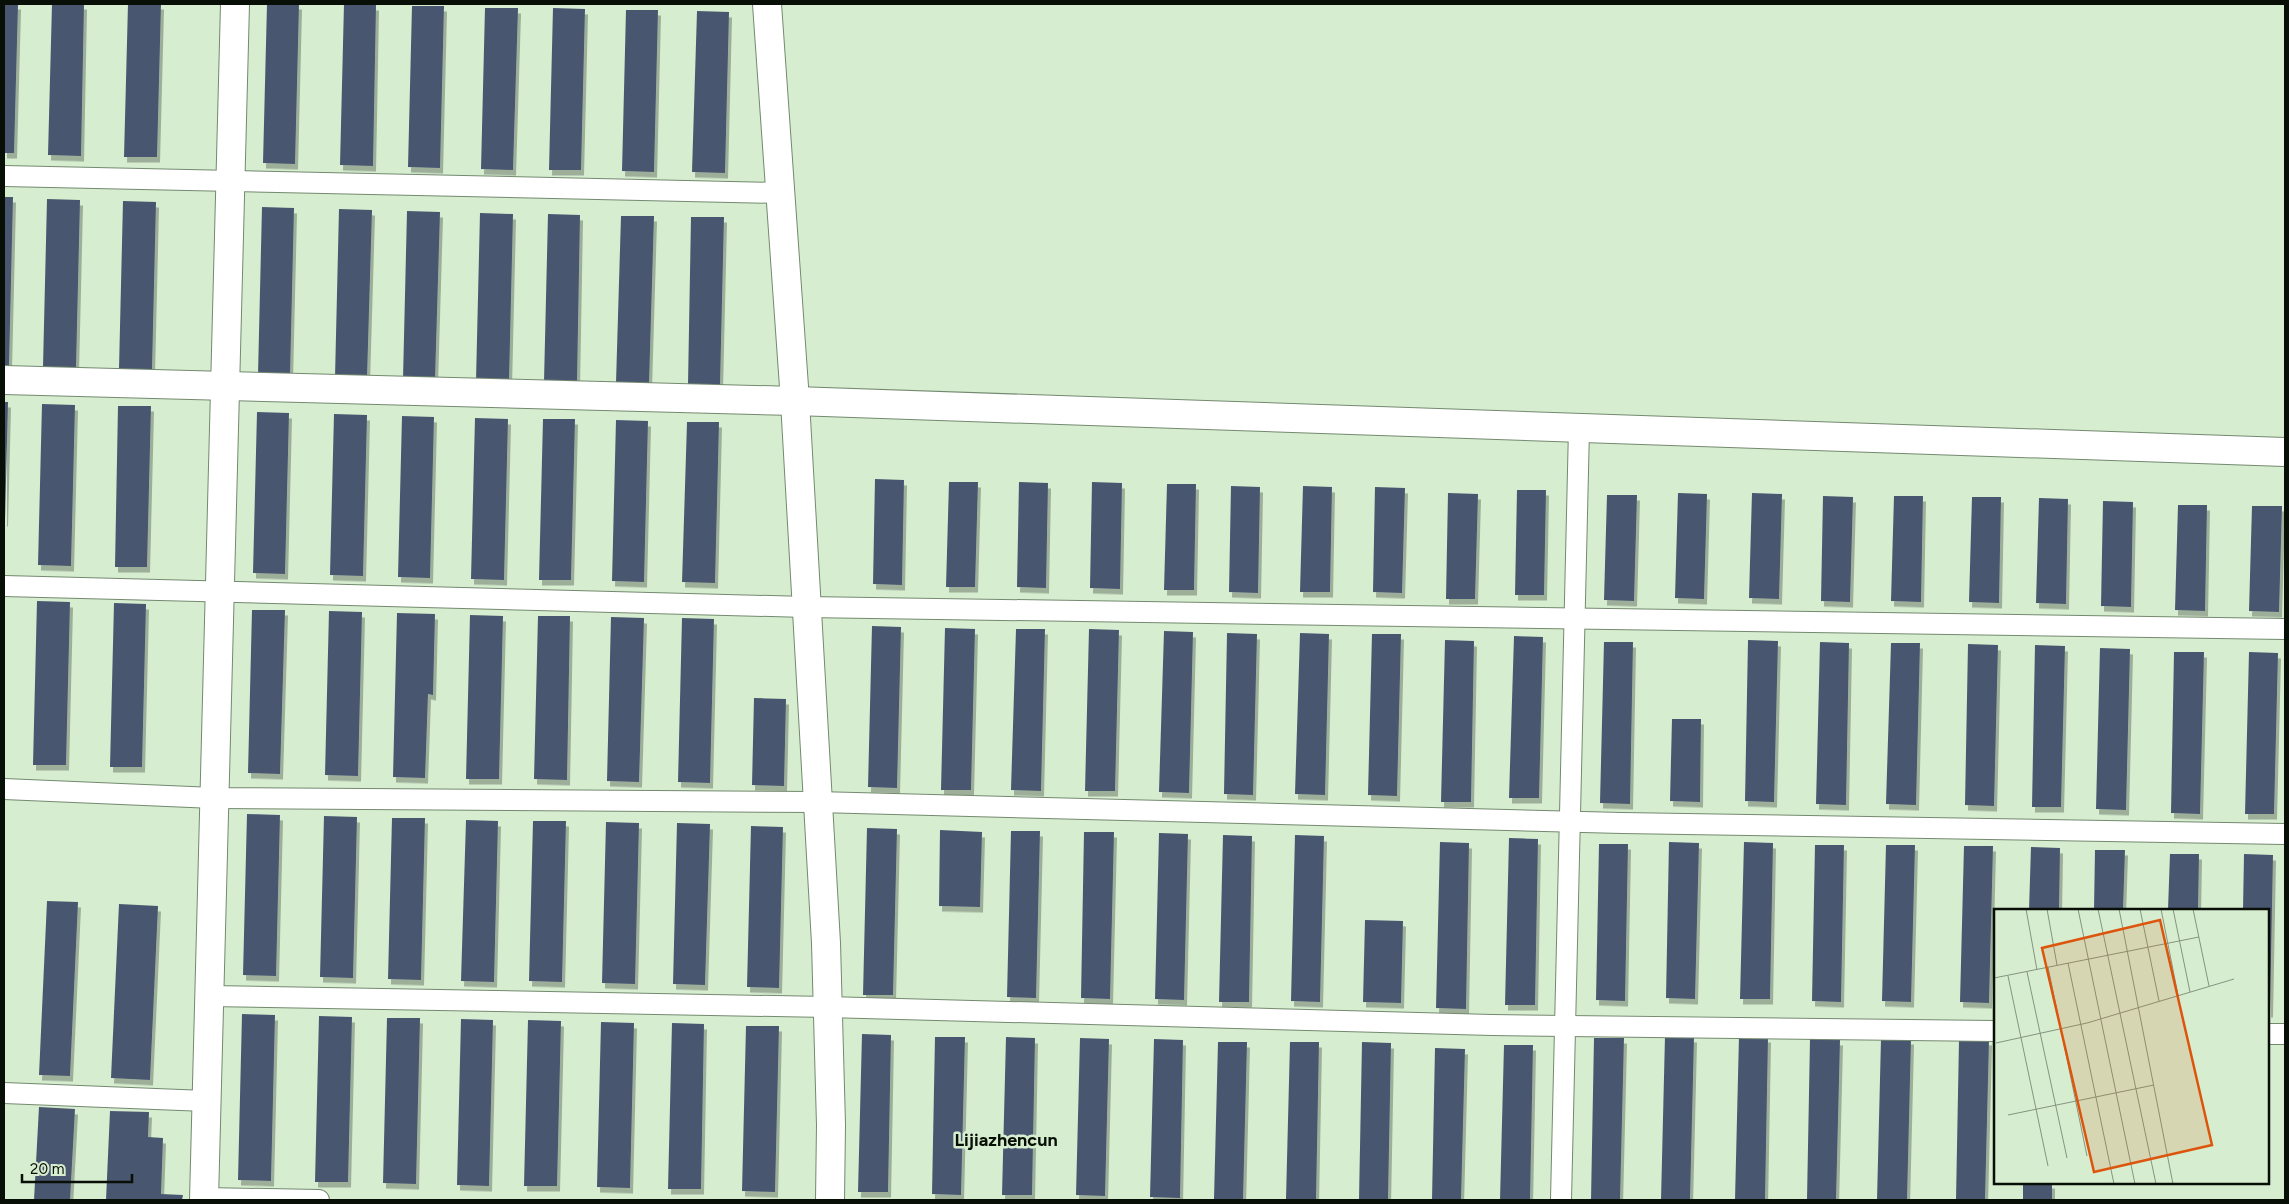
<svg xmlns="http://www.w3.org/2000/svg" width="2289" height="1204" font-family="Figtree,sans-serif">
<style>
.building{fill:#4a5770;filter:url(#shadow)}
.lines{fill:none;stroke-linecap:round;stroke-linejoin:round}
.service-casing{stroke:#74896f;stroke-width:22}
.minor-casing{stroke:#74896f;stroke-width:30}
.service{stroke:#fff;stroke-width:20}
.minor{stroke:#fff;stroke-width:28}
.labels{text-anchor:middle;stroke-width:5;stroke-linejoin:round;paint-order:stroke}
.quarter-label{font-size:18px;font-weight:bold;fill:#080f06;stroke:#d6edd0}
.inset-road{fill:none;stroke:#84947f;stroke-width:1}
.view{fill:#dd550c;fill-opacity:0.15;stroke:#dd550c;stroke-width:2.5}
.inset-edge{fill:none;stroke:#080f06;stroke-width:2.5}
</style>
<defs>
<filter id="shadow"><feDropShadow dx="3" dy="5.5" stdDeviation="0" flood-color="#0004"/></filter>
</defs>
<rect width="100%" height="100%" fill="#d6edd0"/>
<!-- building -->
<g class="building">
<path d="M4 4H18L14 153H4Z"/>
<path d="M52 4H84L81 156 48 155Z"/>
<path d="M128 4H161L157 157H124Z"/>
<path d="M267 4H299L295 164 263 163Z"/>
<path d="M344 4 376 5 373 166 340 165Z"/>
<path d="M412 6H444L440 168 408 167Z"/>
<path d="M485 8H518L513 170 481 169Z"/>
<path d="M553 8 585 9 581 170H549Z"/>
<path d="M626 10H658L654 172 622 171Z"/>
<path d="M697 11 729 12 725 173 692 172Z"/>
<path d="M4 197H13L9 365H4Z"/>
<path d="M47 199 80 200 76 368 43 367Z"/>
<path d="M123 201 156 202 152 370 119 369Z"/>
<path d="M262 207 294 208 290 376 258 375Z"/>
<path d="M339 209 372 210 367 378H335Z"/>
<path d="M407 211 440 212 435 380 403 379Z"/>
<path d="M480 213 513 214 509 382 476 381Z"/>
<path d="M548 214 580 215 577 382H544Z"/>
<path d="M621 216H654L649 384 616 383Z"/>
<path d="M691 217H724L720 385H688Z"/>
<path d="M4 402H8L5 521H4Z"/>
<path d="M42 404 75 405 71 566 38 565Z"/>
<path d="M118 406H151L147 567H115Z"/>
<path d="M257 412 289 413 285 574 253 573Z"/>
<path d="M334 414 367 415 363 576 330 575Z"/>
<path d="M402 416 434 417 430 578 398 577Z"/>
<path d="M475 418 508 419 504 580 471 579Z"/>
<path d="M543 419H575L571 580H539Z"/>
<path d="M616 420 648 421 644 582 612 581Z"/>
<path d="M687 422H719L715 583 682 582Z"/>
<path d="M875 479 904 480 902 585 873 584Z"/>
<path d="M949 482H978L975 587H946Z"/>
<path d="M1019 482 1048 483 1046 588 1017 587Z"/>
<path d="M1092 482 1122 483 1120 589 1090 588Z"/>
<path d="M1167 484H1196L1194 590H1164Z"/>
<path d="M1231 486 1260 487 1258 593 1229 592Z"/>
<path d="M1303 486 1332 487 1330 592H1300Z"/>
<path d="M1375 487 1405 488 1402 593 1373 592Z"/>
<path d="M1517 490H1546L1544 595H1515Z"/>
<path d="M1448 493 1478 494 1475 599H1446Z"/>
<path d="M1678 493 1707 494 1704 599 1675 598Z"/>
<path d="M1752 493 1782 494 1779 599 1749 598Z"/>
<path d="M1607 495H1637L1634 601 1604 600Z"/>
<path d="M1823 496 1853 497 1850 602 1821 601Z"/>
<path d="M1894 496H1923L1921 602 1891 601Z"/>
<path d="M1972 497H2001L1999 603 1969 602Z"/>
<path d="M2039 498 2068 499 2066 604 2036 603Z"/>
<path d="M2103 501 2133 502 2131 607 2101 606Z"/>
<path d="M2178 505H2207L2205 611 2175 610Z"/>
<path d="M2252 506H2282L2279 612 2249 611Z"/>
<path d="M37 601 70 602 66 765H33Z"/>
<path d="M114 603 146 604 142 767H110Z"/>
<path d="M252 610H285L280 774 248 773Z"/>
<path d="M329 611 362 612 358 776 325 775Z"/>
<path d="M397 613 435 614 433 695 428 694 425 778 393 777Z"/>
<path d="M470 615 503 616 499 779H466Z"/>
<path d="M538 616H570L567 780 534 779Z"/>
<path d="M611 617 644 618 639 782 607 781Z"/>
<path d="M682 618 714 619 710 783 678 782Z"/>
<path d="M872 626 901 627 897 788 868 787Z"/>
<path d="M945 628 975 629 971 790H941Z"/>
<path d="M1016 629H1045L1041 791 1011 790Z"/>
<path d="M1089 629 1119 630 1115 791H1085Z"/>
<path d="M1164 631 1193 632 1189 793 1159 792Z"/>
<path d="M1227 633 1257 634 1253 795 1224 794Z"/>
<path d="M1300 633 1329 634 1325 795 1295 794Z"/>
<path d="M1372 634H1401L1397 796 1368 795Z"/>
<path d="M1514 636 1543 637 1539 798H1509Z"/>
<path d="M1445 640 1474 641 1471 802H1441Z"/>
<path d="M1748 640 1778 641 1774 802 1745 801Z"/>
<path d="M1604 642H1633L1630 804 1600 803Z"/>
<path d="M1820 642 1849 643 1846 805 1816 804Z"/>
<path d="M1891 643H1920L1916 805 1886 804Z"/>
<path d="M1968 644 1998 645 1994 806 1965 805Z"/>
<path d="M2035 645 2065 646 2061 807H2032Z"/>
<path d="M2100 648 2130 649 2126 810 2096 809Z"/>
<path d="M2174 652H2204L2200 814 2171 813Z"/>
<path d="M2249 652 2278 653 2274 814H2245Z"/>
<path d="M754 698 786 699 784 786 752 785Z"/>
<path d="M1672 719H1701L1700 802 1670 801Z"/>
<path d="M247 814 280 815 276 976 243 975Z"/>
<path d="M324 816 357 817 353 978 320 977Z"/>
<path d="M392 818H425L421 980 388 979Z"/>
<path d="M466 820 498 821 494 982 461 981Z"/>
<path d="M533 821H566L562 982 529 981Z"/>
<path d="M606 822 639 823 635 984 602 983Z"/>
<path d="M677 823 710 824 705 985 673 984Z"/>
<path d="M751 826 783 827 779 988 747 987Z"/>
<path d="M867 828 897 829 893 995H863Z"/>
<path d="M940 830 982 832 980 907 939 906Z"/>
<path d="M1011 831H1040L1036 998 1007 997Z"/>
<path d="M1084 832H1114L1110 999 1081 998Z"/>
<path d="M1159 833 1188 834 1184 1000 1155 999Z"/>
<path d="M1223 835 1252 836 1249 1002H1219Z"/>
<path d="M1295 835 1324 836 1320 1002 1291 1001Z"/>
<path d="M1509 838 1538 839 1535 1005H1505Z"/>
<path d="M1440 842 1469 843 1466 1009 1436 1008Z"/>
<path d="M1669 842 1699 843 1695 999 1666 998Z"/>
<path d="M1744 842 1773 843 1770 999H1740Z"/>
<path d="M1599 844H1628L1625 1001 1596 1000Z"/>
<path d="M1815 845H1844L1841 1002 1812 1001Z"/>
<path d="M1886 845H1915L1911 1002 1882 1001Z"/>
<path d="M1964 846H1993L1989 1003 1960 1002Z"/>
<path d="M2031 847 2060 848 2059 910H2029Z"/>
<path d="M2095 850H2125L2123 910H2094Z"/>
<path d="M2170 854H2199L2198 910H2168Z"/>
<path d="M2244 854 2273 855 2270 1012H2268V910H2243Z"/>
<path d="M47 901 78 902 70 1076 39 1075Z"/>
<path d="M119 904 158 906 150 1080 111 1078Z"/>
<path d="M1365 920 1403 921 1401 1003 1363 1002Z"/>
<path d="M242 1014 275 1015 271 1181 238 1180Z"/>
<path d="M319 1016 352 1017 348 1182H315Z"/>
<path d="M387 1018H420L416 1184 383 1183Z"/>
<path d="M461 1019 493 1020 489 1186 457 1185Z"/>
<path d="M528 1020 561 1021 557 1186H524Z"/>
<path d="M601 1022 634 1023 630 1188 597 1187Z"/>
<path d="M672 1023 704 1024 701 1189H668Z"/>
<path d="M746 1026H779L775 1192 742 1191Z"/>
<path d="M862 1034 891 1035 888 1192H858Z"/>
<path d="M1665 1036 1694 1037 1690 1200H1661Z"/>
<path d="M1739 1036 1768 1037 1765 1200H1735Z"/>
<path d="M935 1037H965L961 1195 932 1194Z"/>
<path d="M1006 1037 1035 1038 1032 1195H1002Z"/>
<path d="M1080 1038 1109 1039 1105 1196 1076 1195Z"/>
<path d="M1594 1038H1624L1620 1200H1591Z"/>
<path d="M1154 1039 1183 1040 1180 1198 1150 1197Z"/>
<path d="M1810 1039 1840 1040 1836 1200H1807Z"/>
<path d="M1881 1039H1911L1907 1200H1877Z"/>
<path d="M1959 1040H1989L1985 1200H1956Z"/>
<path d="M1218 1042H1247L1243 1200 1214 1199Z"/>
<path d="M1290 1042H1319L1316 1200 1286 1199Z"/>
<path d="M1362 1042 1391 1043 1388 1200H1359Z"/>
<path d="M1504 1045H1533L1530 1200H1500Z"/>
<path d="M1435 1048 1465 1049 1461 1200H1432Z"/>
<path d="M39 1107 75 1109 70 1200H34Z"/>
<path d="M110 1111 149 1112 148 1137 163 1138 161 1194 183 1195 182 1200H106Z"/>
<rect x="2023" y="1183" width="29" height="17"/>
</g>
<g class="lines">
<!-- service casing -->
<g class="service-casing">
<g id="service">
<path d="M4 176 780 193"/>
<path d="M4 586 806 607 2285 629"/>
<path d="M4 789 214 798 817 802 1622 823 2285 834"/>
<path d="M209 996 827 1007 1492 1025 1995 1031"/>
<path d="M2268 1034H2285"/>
<path d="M4 1093 206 1101"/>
<path d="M204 1198 319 1200"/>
<path d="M1561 1200 1579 428"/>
</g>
</g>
<!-- minor casing -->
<g class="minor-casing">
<g id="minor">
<path d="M767 4 795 401 826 943 831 1125 830 1200"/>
<path d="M4 380 795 401 2285 452"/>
<path d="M204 1200 235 4"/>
</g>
</g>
<!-- service -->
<use href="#service" class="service"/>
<!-- minor -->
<use href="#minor" class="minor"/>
</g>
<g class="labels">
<!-- quarter labels -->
<g class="quarter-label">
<text x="1006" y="1146">Lijiazhencun</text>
</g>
</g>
<!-- overview -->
<g transform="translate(1994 909)">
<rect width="275" height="275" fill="#d6edd0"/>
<path class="inset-road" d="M32 0 43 61M53 0 63 56M84 0 141 275M104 0 162 275M125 0 179 275M146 0 165 92M167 0 184 86M179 0 196 83M199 0 215 77M74 54 120 275M54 58 93 247M33 63 73 249M14 67 54 257M0 69 205 28M2 134 93 114 240 70M14 206 160 176"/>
<path class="view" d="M166 11 218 236 100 263 48 39Z"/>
<rect width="275" height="275" class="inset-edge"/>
</g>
<!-- border -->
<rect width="2289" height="1204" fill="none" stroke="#080f06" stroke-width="10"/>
<!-- scale -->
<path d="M22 1174v8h110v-8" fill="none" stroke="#080f06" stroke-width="2.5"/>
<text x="30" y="1174" font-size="15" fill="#080f06" stroke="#d6edd0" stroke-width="4" paint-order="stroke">20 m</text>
</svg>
